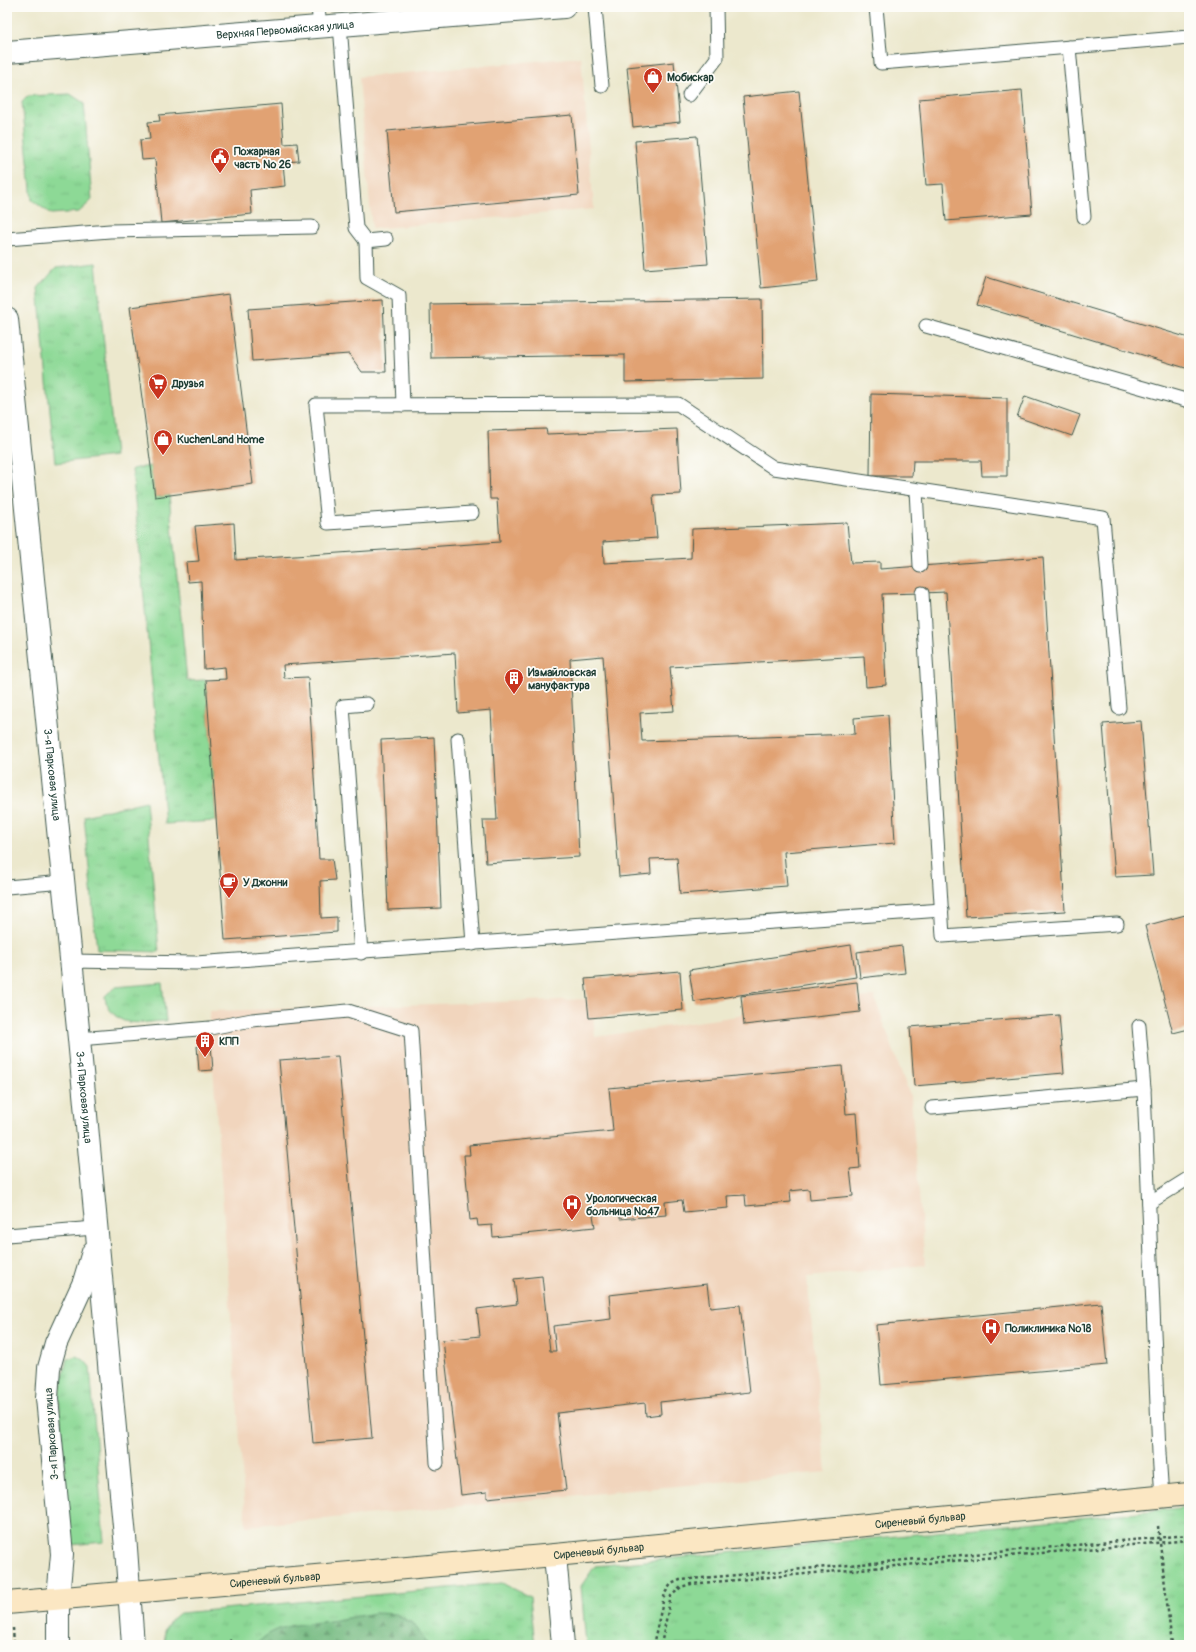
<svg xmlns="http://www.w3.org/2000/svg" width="1196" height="1652" font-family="Pangolin,sans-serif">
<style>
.built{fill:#f1d5bd}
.grass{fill:url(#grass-tufts);stroke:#568b65}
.forest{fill:url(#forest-firs);stroke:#487b5a}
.building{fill:#e1a273}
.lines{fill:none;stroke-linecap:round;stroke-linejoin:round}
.service-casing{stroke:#3e574b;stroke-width:15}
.minor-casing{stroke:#3e574b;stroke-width:24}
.tertiary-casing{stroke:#3e574b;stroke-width:24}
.secondary-casing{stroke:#3e574b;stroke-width:24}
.path{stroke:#3e574b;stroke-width:2.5;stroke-dasharray:3 3;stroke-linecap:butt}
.service{stroke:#fff;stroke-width:13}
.minor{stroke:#fff;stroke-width:22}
.tertiary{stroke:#fff;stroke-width:22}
.secondary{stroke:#fbe7c3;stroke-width:22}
.labels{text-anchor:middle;stroke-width:3.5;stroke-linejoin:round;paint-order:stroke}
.street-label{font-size:11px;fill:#1f3d34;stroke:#fdfcf7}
.poi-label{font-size:11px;font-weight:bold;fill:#1f3d34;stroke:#fdfcf7;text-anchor:start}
</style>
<defs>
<pattern id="grass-tufts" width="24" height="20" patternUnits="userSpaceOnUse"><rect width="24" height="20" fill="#8dd996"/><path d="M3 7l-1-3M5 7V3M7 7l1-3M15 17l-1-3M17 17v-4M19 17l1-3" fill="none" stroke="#79bb82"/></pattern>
<pattern id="forest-firs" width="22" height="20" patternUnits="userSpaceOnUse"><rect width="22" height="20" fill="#72b97f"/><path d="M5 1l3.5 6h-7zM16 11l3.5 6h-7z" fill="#5d9869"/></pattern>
</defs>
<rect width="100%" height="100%" fill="#fdfcf7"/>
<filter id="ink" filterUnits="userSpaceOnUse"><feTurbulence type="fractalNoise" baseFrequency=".025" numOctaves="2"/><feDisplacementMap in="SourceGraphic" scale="8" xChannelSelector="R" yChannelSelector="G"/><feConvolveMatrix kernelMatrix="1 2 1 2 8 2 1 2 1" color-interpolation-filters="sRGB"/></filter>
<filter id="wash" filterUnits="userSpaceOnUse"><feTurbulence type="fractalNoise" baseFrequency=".012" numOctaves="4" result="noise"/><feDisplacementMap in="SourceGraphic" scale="16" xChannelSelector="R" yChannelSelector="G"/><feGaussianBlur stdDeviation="0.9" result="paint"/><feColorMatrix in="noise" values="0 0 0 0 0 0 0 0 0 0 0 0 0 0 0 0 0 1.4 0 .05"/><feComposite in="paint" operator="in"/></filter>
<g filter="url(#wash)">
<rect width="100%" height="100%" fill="#ece8cd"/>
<!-- built -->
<g class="built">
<path d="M581 57 594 209 372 229 359 77Z"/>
<path d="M874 996 911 1099 925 1265 807 1277 826 1472 246 1526 209 1011 592 999 595 1037Z"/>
</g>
<!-- grass -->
<g class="grass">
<path d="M70 94 84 103 92 200 79 212 51 214 32 200 22 102 28 96Z"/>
<path d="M96 263 115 456 55 463 38 288 56 268Z"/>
<path d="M151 466 155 497 169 495 187 681 206 680 216 821 165 824 132 469Z"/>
<path d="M146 801 159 952 97 950 84 816Z"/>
<path d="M162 983 166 1021C154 1021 140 1024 128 1022 116 1020 105 1007 105 996L115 987Z"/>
<path d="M76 1356 84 1360 90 1367 104 1542 70 1545 59 1395 67 1359Z"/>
<path d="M1189 1507V1645H586L581 1586 595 1566Z"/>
<path d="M502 1583 530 1597 535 1645H165C163 1628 167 1623 180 1613Z"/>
</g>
<!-- forest -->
<path class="forest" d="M375 1613 396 1614 414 1624 428 1645H256C276 1621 308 1625 336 1620 349 1618 362 1615 375 1613Z"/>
<g id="blocks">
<!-- building -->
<g class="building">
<path d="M674 62 680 122 633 127 627 67Z"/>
<path d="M1022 90 1032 214 946 221 943 184 926 185 919 99Z"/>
<path d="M799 91 818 282 761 288 743 97Z"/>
<path d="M281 104 284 144 297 143 299 161 283 162 285 186 250 190 252 214 161 223 155 159 142 160 140 140 150 139 148 122 160 121 159 115Z"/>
<path d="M572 115 579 195 394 212 387 131Z"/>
<path d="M697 136 708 264 645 269 635 141Z"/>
<path d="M986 277 1189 338V369L977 305Z"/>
<path d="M229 294 253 484 155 497 130 307Z"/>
<path d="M762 299 763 379 625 382V355L431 358 430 304Z"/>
<path d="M383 300 386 372H362L349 354 252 361 248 309Z"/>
<path d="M871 394 1007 398V476H982L981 461H913L912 476H870Z"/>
<path d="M1025 396 1080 415 1072 436 1017 417Z"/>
<path d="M546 429 547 434 677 429 681 494 653 495 657 538 603 542 604 563 691 558 692 529 847 523 851 563 880 562V569L1043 557 1065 911 966 917 946 592 922 593 882 594 886 685 866 687 864 656 670 667 674 711 640 713 642 741 855 734 854 718 888 715 895 843 784 852 787 886 680 894 677 858 650 859 651 874 619 877 603 656 570 659 579 857 486 863 483 820H497L491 710 458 713 455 653 283 665 284 678 308 677 319 859H332L335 880 320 881 321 918 337 917V932L225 940 206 680 226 679 225 667 204 669 201 581 188 582 186 562 199 561 195 526 234 523 236 560 500 542 497 499H490L488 431Z"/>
<path d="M1141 721 1153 875 1115 877 1103 724Z"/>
<path d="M434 737 441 908 388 910 381 740Z"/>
<path d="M1189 914V1029L1173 1033 1145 926Z"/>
<path d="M851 945 856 977 694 1002 689 970Z"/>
<path d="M902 946 905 973 860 978 857 952Z"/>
<path d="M680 971 683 1010 589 1018 585 979Z"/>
<path d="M857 982 860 1012 744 1025 741 996Z"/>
<path d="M1059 1015 1064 1073 914 1086 910 1027Z"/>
<path d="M211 1045 213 1070 199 1071 197 1046Z"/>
<path d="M338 1056 372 1438 313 1443 279 1060Z"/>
<path d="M842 1066 846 1114 856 1113 860 1168 850 1169 853 1196 810 1200 809 1189 790 1191 791 1202 746 1206 745 1195 727 1196 728 1208 684 1212 682 1200 665 1202 666 1215 620 1219V1212L593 1215 595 1227 493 1237 492 1225 478 1226 477 1219 470 1220 464 1155H470L469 1145 613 1131 609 1088Z"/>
<path d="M542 1276 550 1351H556L553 1326 611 1319 609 1295 707 1284 710 1308 740 1305 750 1392 660 1402 661 1414 646 1416 645 1403 557 1413 566 1490 487 1498V1492L461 1495 443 1340 480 1336 477 1309 517 1304 514 1279Z"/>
<path d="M1101 1303 1107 1365 881 1385 876 1325Z"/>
</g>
</g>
</g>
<g filter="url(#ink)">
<use href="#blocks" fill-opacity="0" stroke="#3e574b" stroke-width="1"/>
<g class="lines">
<!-- service casing -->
<g class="service-casing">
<g id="service">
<path d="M318 7 320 27"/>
<path d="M595 7 602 86"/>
<path d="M876 7 881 63 1189 37"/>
<path d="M340 25 356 228 366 241 386 239"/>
<path d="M1069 47 1084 217"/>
<path d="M689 95 717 58 716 7"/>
<path d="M7 239 110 231 312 227"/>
<path d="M366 241 367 278 399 296 403 405"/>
<path d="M926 326 1189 401"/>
<path d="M916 490 920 566"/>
<path d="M472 513 328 523 316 405 678 404 774 468 1103 518 1119 708"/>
<path d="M922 593 943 936 1117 924"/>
<path d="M458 739 473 944"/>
<path d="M7 887 63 882"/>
<path d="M361 953 343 706 367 704"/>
<path d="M70 961 196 963 942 910"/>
<path d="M1139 1026 1144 1089 1159 1453 1162 1497"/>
<path d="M79 1039 210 1028 252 1020 348 1011 411 1031 437 1463"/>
<path d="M932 1108 1144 1089"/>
<path d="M1149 1203 1189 1178"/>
<path d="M7 1235 95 1228"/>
</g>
</g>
<!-- minor casing -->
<g class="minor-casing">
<g id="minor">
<path id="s1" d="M7 52 564 7"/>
</g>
</g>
<!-- tertiary casing -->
<g class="tertiary-casing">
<g id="tertiary">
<path id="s2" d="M7 319 79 1039 126 1548 133 1645"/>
<path d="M555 1555 563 1645"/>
<path d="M58 1645V1598L62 1554 47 1398 49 1368 56 1343 84 1282 93 1252"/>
</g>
</g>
<!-- secondary casing -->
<g class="secondary-casing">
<g id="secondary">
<path id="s3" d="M7 1603 555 1555 1189 1494"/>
</g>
</g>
<!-- path -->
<g class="path">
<path d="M1158 1526 1172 1645"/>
<path d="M13 1628 14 1645"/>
<path d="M225 1645 231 1640"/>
<path d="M653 1645 665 1593 671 1584 680 1580 1189 1535"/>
<path d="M661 1645 671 1596 681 1587 691 1584 1189 1540"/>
</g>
<!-- service -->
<use href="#service" class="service"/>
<!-- minor -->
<use href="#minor" class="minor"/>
<!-- tertiary -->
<use href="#tertiary" class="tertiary"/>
<!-- secondary -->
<use href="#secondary" class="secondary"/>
</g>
</g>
<!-- icons -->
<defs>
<g id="shop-pin" transform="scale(1)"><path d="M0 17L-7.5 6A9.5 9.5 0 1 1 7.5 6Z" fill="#c8321e" stroke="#fdfcf7"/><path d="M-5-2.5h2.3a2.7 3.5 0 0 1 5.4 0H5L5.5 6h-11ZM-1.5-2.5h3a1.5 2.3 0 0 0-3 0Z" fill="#fff"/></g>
<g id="civic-pin" transform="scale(1)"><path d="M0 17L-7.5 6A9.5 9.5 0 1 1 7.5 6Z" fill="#c8321e" stroke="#fdfcf7"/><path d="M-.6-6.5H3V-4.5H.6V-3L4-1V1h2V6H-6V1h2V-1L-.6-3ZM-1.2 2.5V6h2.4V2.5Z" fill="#fff"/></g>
<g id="supermarket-pin" transform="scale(1)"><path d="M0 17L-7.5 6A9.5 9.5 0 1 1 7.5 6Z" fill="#c8321e" stroke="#fdfcf7"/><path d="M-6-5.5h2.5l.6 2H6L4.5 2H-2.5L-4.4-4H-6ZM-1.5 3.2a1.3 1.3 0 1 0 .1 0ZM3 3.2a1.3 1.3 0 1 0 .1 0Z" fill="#fff"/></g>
<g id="building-pin" transform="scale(1)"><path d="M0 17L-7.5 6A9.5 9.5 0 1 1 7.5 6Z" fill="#c8321e" stroke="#fdfcf7"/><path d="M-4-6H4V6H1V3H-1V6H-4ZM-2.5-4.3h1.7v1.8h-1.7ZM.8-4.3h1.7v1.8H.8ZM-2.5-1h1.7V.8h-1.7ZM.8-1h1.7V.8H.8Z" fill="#fff"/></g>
<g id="cafe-pin" transform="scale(1)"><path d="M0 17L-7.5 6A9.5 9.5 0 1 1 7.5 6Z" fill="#c8321e" stroke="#fdfcf7"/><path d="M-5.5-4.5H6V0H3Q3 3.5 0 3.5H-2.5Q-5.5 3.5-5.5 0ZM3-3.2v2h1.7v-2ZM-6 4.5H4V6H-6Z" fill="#fff"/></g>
<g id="hospital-pin" transform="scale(1)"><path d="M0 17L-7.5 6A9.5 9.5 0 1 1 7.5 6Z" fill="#c8321e" stroke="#fdfcf7"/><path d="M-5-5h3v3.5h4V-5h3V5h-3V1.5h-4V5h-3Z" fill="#fff"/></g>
</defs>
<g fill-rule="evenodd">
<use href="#shop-pin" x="653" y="77"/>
<use href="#civic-pin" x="220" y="157"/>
<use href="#supermarket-pin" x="158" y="383"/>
<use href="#shop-pin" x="163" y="439"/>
<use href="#building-pin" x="514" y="678"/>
<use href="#cafe-pin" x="229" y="882"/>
<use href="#building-pin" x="205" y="1041"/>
<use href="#hospital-pin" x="572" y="1204"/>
<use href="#hospital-pin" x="991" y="1328"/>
</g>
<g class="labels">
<!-- street labels -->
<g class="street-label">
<text dy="4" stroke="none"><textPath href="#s1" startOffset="279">Верхняя Первомайская улица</textPath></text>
<text dy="4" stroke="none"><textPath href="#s2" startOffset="458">3-я Парковая улица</textPath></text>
<text dy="4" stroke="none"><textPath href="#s2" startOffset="782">3-я Парковая улица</textPath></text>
<text transform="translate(51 1434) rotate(-94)" y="4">3-я Парковая улица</text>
<text dy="4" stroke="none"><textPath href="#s3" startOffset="917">Сиреневый бульвар</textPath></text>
<text dy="4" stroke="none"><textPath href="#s3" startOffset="594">Сиреневый бульвар</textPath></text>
<text dy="4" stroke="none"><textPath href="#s3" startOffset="269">Сиреневый бульвар</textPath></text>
</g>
<!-- poi labels -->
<g class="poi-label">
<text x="667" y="81">Мобискар</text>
<text x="234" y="155">Пожарная<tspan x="234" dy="13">часть № 26</tspan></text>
<text x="172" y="387">Друзья</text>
<text x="177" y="443">KuchenLand Home</text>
<text x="528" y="676">Измайловская<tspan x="528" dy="13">мануфактура</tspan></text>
<text x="243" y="886">У Джонни</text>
<text x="219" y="1045">КПП</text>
<text x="586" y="1202">Урологическая<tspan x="586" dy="13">больница №47</tspan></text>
<text x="1005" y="1332">Поликлиника №18</text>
</g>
</g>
<!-- margin -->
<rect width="1196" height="1652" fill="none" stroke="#fdfcf7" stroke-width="24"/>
</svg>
